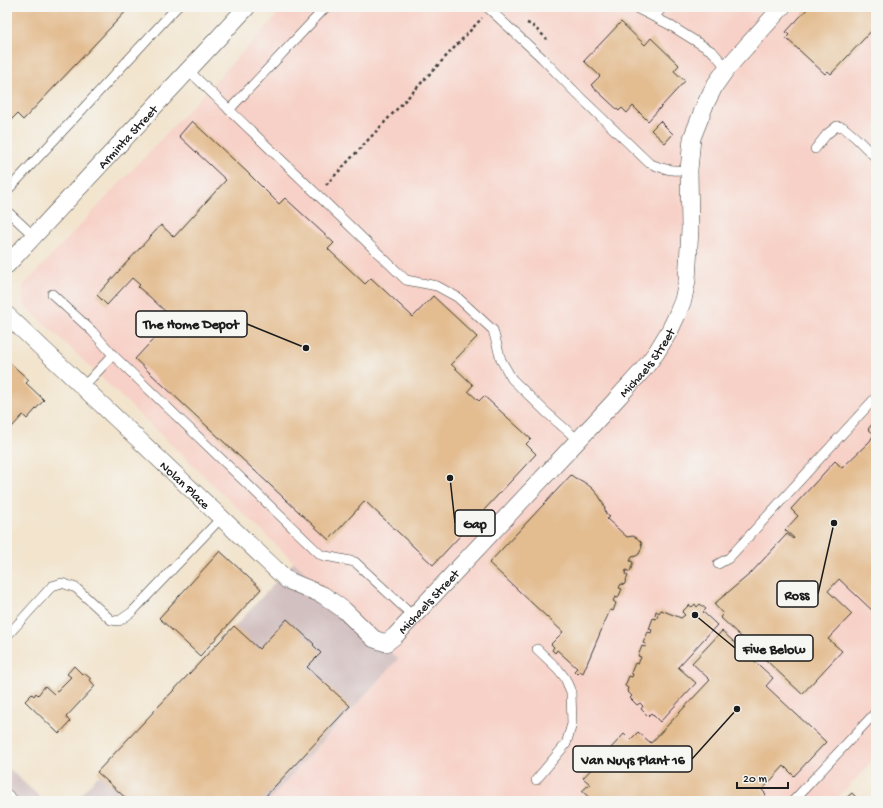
<svg xmlns="http://www.w3.org/2000/svg" width="883" height="808" font-family="'Gochi Hand',sans-serif">
<style>
.built{fill:#f7d1c7}
.industrial{fill:#d2bfc0}
.building{fill:#e3bc90}
.lines{fill:none;stroke-linecap:round;stroke-linejoin:round}
.lane-casing{stroke:#3c3a37;stroke-width:10}
.street-casing{stroke:#3c3a37;stroke-width:18}
.path{stroke:#3c3a37;stroke-width:2.5;stroke-dasharray:3 3;stroke-linecap:butt}
.lane{stroke:#fff;stroke-width:9}
.street{stroke:#fff;stroke-width:17}
.labels{text-anchor:middle;stroke-width:3.5;stroke-linejoin:round;paint-order:stroke}
.street-label{font-size:13px;fill:#1c1c1c;stroke:#f6f6f2}
.leader{fill:none;stroke:#1c1c1c;stroke-width:1.5}
.callout-dot{fill:#1c1c1c;stroke:#f6f6f2;stroke-width:1.5}
.callout{fill:#f6f6f2;stroke:#1c1c1c;stroke-width:1.5}
.callout-label{font-size:14px;text-anchor:middle;font-weight:bold;fill:#1c1c1c}
</style>
<rect width="100%" height="100%" fill="#f6f6f2"/>
<filter id="ink" filterUnits="userSpaceOnUse"><feTurbulence type="fractalNoise" baseFrequency=".025" numOctaves="2"/><feDisplacementMap in="SourceGraphic" scale="8" xChannelSelector="R" yChannelSelector="G"/><feConvolveMatrix kernelMatrix="1 2 1 2 8 2 1 2 1" color-interpolation-filters="sRGB"/></filter>
<filter id="wash" filterUnits="userSpaceOnUse"><feTurbulence type="fractalNoise" baseFrequency=".012" numOctaves="4" result="noise"/><feDisplacementMap in="SourceGraphic" scale="16" xChannelSelector="R" yChannelSelector="G"/><feGaussianBlur stdDeviation="0.9" result="paint"/><feColorMatrix in="noise" values="0 0 0 0 0 0 0 0 0 0 0 0 0 0 0 0 0 1.4 0 .05"/><feComposite in="paint" operator="in"/></filter>
<g filter="url(#wash)">
<rect width="100%" height="100%" fill="#f2e4cd"/>
<!-- built -->
<path class="built" d="M285 7H876V757L835 801H268L398 659 294 562 23 303V286Z"/>
<!-- industrial -->
<g class="industrial">
<path d="M294 562 398 659 268 801H75Z"/>
<path d="M7 767 44 801H7Z"/>
</g>
<g id="blocks">
<!-- building -->
<g class="building">
<path d="M7 7H130L23 120 17 114 7 124Z"/>
<path d="M809 7H812L814 8 815 7H874L876 9V26L831 74 828 71 825 74 786 38 789 35 786 32Z"/>
<path d="M621 22 645 45 651 38 679 65 674 71 685 81 648 121 633 106 627 113 622 108 619 111 591 85 600 76 584 61Z"/>
<path d="M192 121 247 172 279 204 285 198 334 243 328 249 365 284 371 278 413 317 433 296 477 337 451 364 473 385 468 391 479 401 484 396 531 439 526 444 536 454 433 565 365 501 329 540 135 359 175 316 169 311 167 313 150 297 138 287 140 285 132 278 107 305 97 295 161 225 174 237 226 180 179 136Z"/>
<path d="M660 121 673 134 665 143 651 130Z"/>
<path d="M10 363 29 380 26 383 44 400 27 419 23 415 12 427 7 422V366Z"/>
<path d="M876 420V614L839 579 828 591 852 614 828 639 842 651 802 694 720 617 723 614 714 604 750 574 787 534 793 539 794 538 785 530 798 516 791 509 835 461 842 468 870 441 874 434 868 429Z"/>
<path d="M571 475 575 478 582 481 588 485 593 489 599 496 604 505 606 514 610 517 607 519 627 537 633 536 637 538 641 542 642 547 639 554 636 556 632 557 630 561 633 562 630 572 626 570 625 574 628 576 624 585 621 584 619 588 622 589 618 598 615 597 613 601 616 603 613 611 610 610 583 673 580 671 577 674 574 671 577 668 557 650 555 653 552 650 554 647 551 644 563 632 489 563Z"/>
<path d="M220 551 261 589 200 656 159 618Z"/>
<path d="M695 604 697 607 700 604 706 609 703 612 717 625 678 667 696 683 660 722 651 713 648 716 641 709 643 706 640 703 637 705 630 698 632 696 627 691 628 688 625 686 629 676 632 677 633 674 631 673 635 663 638 664 641 657 638 656 642 646 645 647 646 644 643 643 648 632 651 633 652 630 649 629 653 618 656 619 658 616 655 615 656 611 659 613 661 610 681 618 685 615 682 612 689 605 692 607Z"/>
<path d="M287 619 314 644 313 645 321 653 307 667 350 706 261 801H129L97 772 234 626 259 649Z"/>
<path d="M722 631 773 678 766 686 826 742 794 776 784 766 762 790 766 794 760 801H593L582 791 590 784 583 778 624 734 630 740 638 732 651 743 710 680 692 663Z"/>
<path d="M74 666 83 675 84 673 91 679 90 680 95 686 66 717 70 722 59 734 25 701 32 694 34 696 36 693 38 695 45 686 54 694 71 677 67 674Z"/>
<path d="M852 793 857 798 854 801H849L846 798Z"/>
</g>
</g>
</g>
<g filter="url(#ink)">
<use href="#blocks" fill-opacity="0" stroke="#3c3a37" stroke-width="1"/>
<g class="lines">
<!-- lane casing -->
<g class="lane-casing">
<g id="lane">
<path d="M487 7 542 58 578 95 649 163C665 170 672 171 689 170"/>
<path d="M634 7 668 24 713 52 727 68"/>
<path d="M654 17 663 7"/>
<path d="M188 70 406 280 437 286 457 297 493 330 501 360 512 379 547 413 578 440"/>
<path d="M229 110 326 7"/>
<path d="M815 149 827 134 837 126 843 127 856 138 876 158"/>
<path d="M7 191 177 7"/>
<path d="M7 211 34 236"/>
<path d="M52 294 92 331 113 355 321 555 355 562 413 616"/>
<path d="M83 387 113 355"/>
<path d="M718 564 729 558 876 397"/>
<path d="M7 636 52 586 62 583 76 588 111 620 119 621 132 612 221 518"/>
<path d="M536 780 566 744 572 724 571 692 565 678 558 669 537 649"/>
<path d="M7 794 15 801"/>
<path d="M793 801 876 712"/>
</g>
</g>
<!-- street casing -->
<g class="street-casing">
<g id="street">
<path id="s1" d="M7 265 247 7"/>
<path id="s2" d="M7 315 287 580 323 595 344 610 374 639 386 643 395 636 612 404 643 370 656 353 670 330 677 315 683 300 687 281 690 229 689 170 692 138 705 105 715 85 727 68 782 7"/>
</g>
</g>
<!-- path -->
<g class="path">
<path d="M527 23 532 25 547 39"/>
<path d="M326 185 482 18"/>
</g>
<!-- lane -->
<use href="#lane" class="lane"/>
<!-- street -->
<use href="#street" class="street"/>
</g>
</g>
<g class="labels">
<!-- street labels -->
<g class="street-label">
<text dy="5" stroke="none"><textPath href="#s1" startOffset="176">Arminta Street</textPath></text>
<text dy="5" stroke="none"><textPath href="#s2" startOffset="888">Michaels Street</textPath></text>
<text dy="5" stroke="none"><textPath href="#s2" startOffset="246">Nolan Place</textPath></text>
<text dy="5" stroke="none"><textPath href="#s2" startOffset="564">Michaels Street</textPath></text>
</g>
</g>
<!-- callouts -->
<path class="leader" d="M306 348L247 324M450 478L455 523M834 523L818 594M695 615L735 648M737 709L692 759"/>
<g class="callout-dot">
<circle cx="306" cy="348" r="4"/>
<circle cx="450" cy="478" r="4"/>
<circle cx="834" cy="523" r="4"/>
<circle cx="695" cy="615" r="4"/>
<circle cx="737" cy="709" r="4"/>
</g>
<g class="callout">
<rect x="136" y="311" width="111" height="26" rx="4"/>
<rect x="455" y="510" width="40" height="26" rx="4"/>
<rect x="777" y="581" width="41" height="26" rx="4"/>
<rect x="735" y="635" width="78" height="26" rx="4"/>
<rect x="573" y="746" width="119" height="26" rx="4"/>
</g>
<g class="callout-label">
<text x="191" y="328">The Home Depot</text>
<text x="475" y="528">Gap</text>
<text x="797" y="599">Ross</text>
<text x="774" y="653">Five Below</text>
<text x="633" y="764">Van Nuys Plant 16</text>
</g>
<!-- margin -->
<rect width="883" height="808" fill="none" stroke="#f6f6f2" stroke-width="24"/>
<!-- scale -->
<path d="M737 782v6h51v-6" fill="none" stroke="#1c1c1c" stroke-width="2"/>
<text x="743" y="782" font-size="12" fill="#1c1c1c" stroke="#f6f6f2" stroke-width="3" paint-order="stroke">20 m</text>
</svg>
